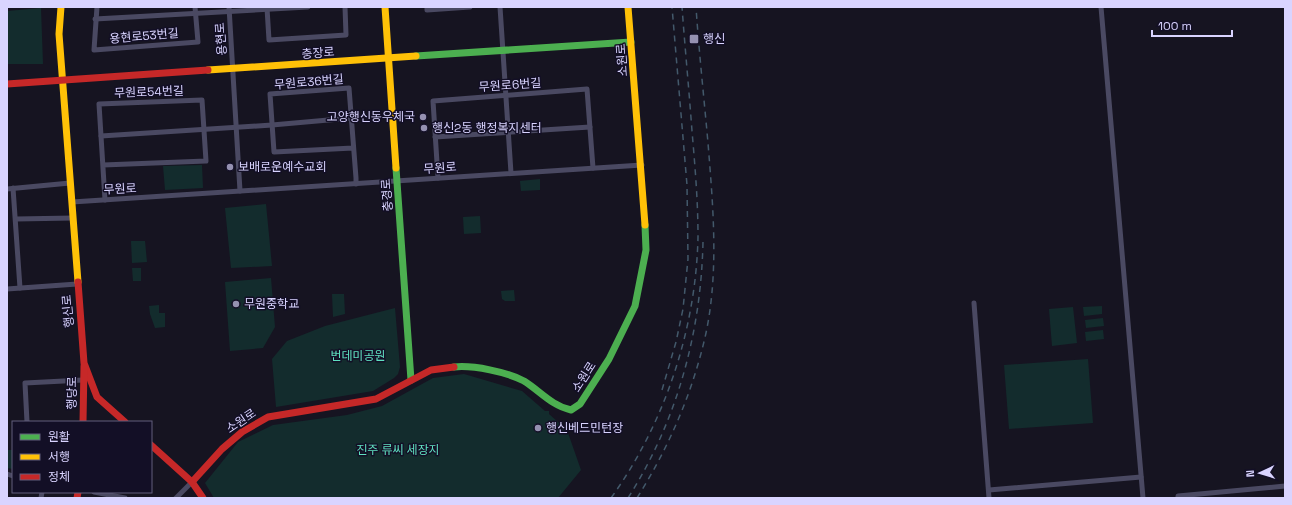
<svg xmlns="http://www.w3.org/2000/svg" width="1292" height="505" font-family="'Space Grotesk','Noto Sans KR',sans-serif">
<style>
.green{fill:#132c2d}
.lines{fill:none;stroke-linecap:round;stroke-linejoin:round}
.street{stroke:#4a4962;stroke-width:5}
.fast{stroke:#4caf50;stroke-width:7}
.slow{stroke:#ffc107;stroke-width:7}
.jam{stroke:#c62828;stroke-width:7}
.rail{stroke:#43596b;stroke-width:1.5;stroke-dasharray:6 5;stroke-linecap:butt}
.poi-dot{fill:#9591b1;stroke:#130f26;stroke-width:1.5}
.labels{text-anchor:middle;stroke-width:3;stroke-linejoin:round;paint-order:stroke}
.street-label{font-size:12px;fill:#d9d4ff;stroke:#130f26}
.poi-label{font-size:12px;fill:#d9d4ff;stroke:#130f26;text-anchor:start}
.park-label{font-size:12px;fill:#5fe0c0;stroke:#130f26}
</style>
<rect width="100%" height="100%" fill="#161421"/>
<!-- green -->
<g class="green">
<path d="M41 8 43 64H7V11Z"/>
<path d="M202 165 203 188 165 190 163 166Z"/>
<path d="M540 179V190L521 191 520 181Z"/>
<path d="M266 204 272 266 231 268 225 208Z"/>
<path d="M480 216 481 233 464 234 463 217Z"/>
<path d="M131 241H145L147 262 132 263Z"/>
<path d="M132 268H141V281H133Z"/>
<path d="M271 278 275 327 263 348 230 351 225 282Z"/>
<path d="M514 290 515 301H505L502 299 501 291Z"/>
<path d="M332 294H344L345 314 333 317Z"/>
<path d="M159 305V313H165V327L155 328 150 314 149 306Z"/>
<path d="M1102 306V314L1084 316 1083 307Z"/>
<path d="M1073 307 1077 343 1052 346 1049 309Z"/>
<path d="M395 308 400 367 398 374 394 378 373 391 276 407 272 359 287 341 325 326Z"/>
<path d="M1103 318 1104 326 1086 328 1085 320Z"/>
<path d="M1103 330 1104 339 1086 341 1085 332Z"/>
<path d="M1088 359 1093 423 1009 429 1004 365Z"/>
<path d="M464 374 522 391 545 411H549V414L567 430 581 470 558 498H214L205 483 238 442 273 425 347 415 382 406 433 378Z"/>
<path d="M7 450H13V469L7 468Z"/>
</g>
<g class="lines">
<!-- street -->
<g class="street">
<path d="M97 7 94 50 198 42 195 7"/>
<path d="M229 7 240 191"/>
<path d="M427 7V10L470 7"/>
<path d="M500 7 511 173"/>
<path d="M1101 7 1143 498"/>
<path d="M267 8 269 40 346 35 345 7"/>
<path d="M95 19 308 7"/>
<path d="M101 136 272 125 351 118"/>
<path d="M435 137 590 127"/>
<path d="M353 148 274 152 270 94 349 88 356 178V184"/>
<path d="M103 165 206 161 202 100 99 104 105 200"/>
<path d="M438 178 433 101 587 89 593 168"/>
<path d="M13 188 20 288"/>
<path d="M7 189 70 183"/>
<path d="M72 202 642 165"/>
<path d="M16 219 73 218"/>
<path d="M7 289 77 284"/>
<path d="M974 303 989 498"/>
<path d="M27 422 25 383 83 380"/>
<path d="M7 474 13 476"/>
<path d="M989 490 1141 477"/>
<path d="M94 492 125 498"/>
<path d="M41 498 42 492"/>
<path d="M176 498 192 482"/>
<path d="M1178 498V496L1285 486"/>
</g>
<!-- fast -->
<g class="fast">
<path d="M416 56 631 42"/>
<path d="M396 168 411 380"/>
<path d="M454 367C473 365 507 372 524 381 540 391 552 406 571 410L580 404 609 359 635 306 646 250 645 225"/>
</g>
<!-- slow -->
<g class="slow">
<path d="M61 7 59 34 78 282"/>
<path d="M385 7 396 168"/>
<path d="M628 7 645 225"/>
<path d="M208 70 416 56"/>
</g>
<!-- jam -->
<g class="jam">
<path d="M7 84 208 70"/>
<path d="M78 282 84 363 97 397 125 422"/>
<path d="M83 422 84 366"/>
<path d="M151 445 192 482 203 498"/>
<path d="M192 482 222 449 242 432 268 417 376 399 431 370 454 367"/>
<path d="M77 498 78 492"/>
</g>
<!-- rail -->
<g class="rail">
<path d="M662 390 676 342 683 309 688 259 687 185 672 7"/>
<path d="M611 498C665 423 696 329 698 237 698 201 695 166 692 131 689 90 685 48 682 7"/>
<path d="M628 498C677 421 701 333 703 242"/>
<path d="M637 498C669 447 693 392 706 333 719 271 713 206 708 143 704 98 699 52 696 7"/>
</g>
</g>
<!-- markers -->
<g class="poi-dot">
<rect x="689" y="34" width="10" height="10" rx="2"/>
<circle cx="423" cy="117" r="4"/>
<circle cx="424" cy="128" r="4"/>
<circle cx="230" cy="167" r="4"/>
<circle cx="236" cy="304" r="4"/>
<circle cx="538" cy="428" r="4"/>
</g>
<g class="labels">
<!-- street labels -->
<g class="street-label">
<text transform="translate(144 36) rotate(-5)" y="4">용현로53번길</text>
<text transform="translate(221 39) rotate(-94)" y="4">용현로</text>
<text transform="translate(318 53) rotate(-4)" y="4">충장로</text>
<text transform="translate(622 60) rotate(-94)" y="4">소원로</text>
<text transform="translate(309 82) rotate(-5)" y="4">무원로36번길</text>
<text transform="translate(510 85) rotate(-4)" y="4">무원로6번길</text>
<text transform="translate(149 92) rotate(-2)" y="4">무원로54번길</text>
<text transform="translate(440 168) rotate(-4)" y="4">무원로</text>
<text transform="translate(120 189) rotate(-3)" y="4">무원로</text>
<text transform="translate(387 195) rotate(-94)" y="4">충경로</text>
<text transform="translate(68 311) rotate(-95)" y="4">행신로</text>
<text transform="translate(584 377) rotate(-57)" y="4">소원로</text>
<text transform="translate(72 393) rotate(-89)" y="4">행당로</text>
<text transform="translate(241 421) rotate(-34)" y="4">소원로</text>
</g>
<!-- poi labels -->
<g class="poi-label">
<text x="703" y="43">행신</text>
<text x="415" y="121" text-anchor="end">고양행신동우체국</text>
<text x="432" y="132">행신2동 행정복지센터</text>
<text x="238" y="171">보배로운예수교회</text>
<text x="244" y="308">무원중학교</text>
<text x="546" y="432">행신베드민턴장</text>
</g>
<!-- park labels -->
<g class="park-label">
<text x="358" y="360">번데미공원</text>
<text x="398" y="454">진주 류씨 세장지</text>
</g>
</g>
<!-- border -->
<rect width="1292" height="505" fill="none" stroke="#d9d4ff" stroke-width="16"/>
<!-- legend -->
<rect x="12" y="421" width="140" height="72" fill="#130f26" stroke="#625e7d"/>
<rect x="20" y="434" width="20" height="6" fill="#4caf50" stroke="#625e7d"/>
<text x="48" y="441" font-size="12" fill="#d9d4ff">원활</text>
<rect x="20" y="454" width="20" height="6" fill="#ffc107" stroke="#625e7d"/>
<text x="48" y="461" font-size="12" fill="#d9d4ff">서행</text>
<rect x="20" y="474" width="20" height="6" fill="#c62828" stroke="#625e7d"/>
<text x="48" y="481" font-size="12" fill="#d9d4ff">정체</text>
<!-- north arrow -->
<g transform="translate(1260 473) rotate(266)" stroke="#130f26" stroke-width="3" paint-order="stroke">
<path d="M0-3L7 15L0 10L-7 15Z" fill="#d9d4ff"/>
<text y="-6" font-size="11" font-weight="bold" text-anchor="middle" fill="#d9d4ff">N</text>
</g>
<!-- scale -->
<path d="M1152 30v6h80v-6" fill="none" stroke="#d9d4ff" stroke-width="2"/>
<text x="1158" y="30" font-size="12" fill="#d9d4ff" stroke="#130f26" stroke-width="3" paint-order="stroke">100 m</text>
</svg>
